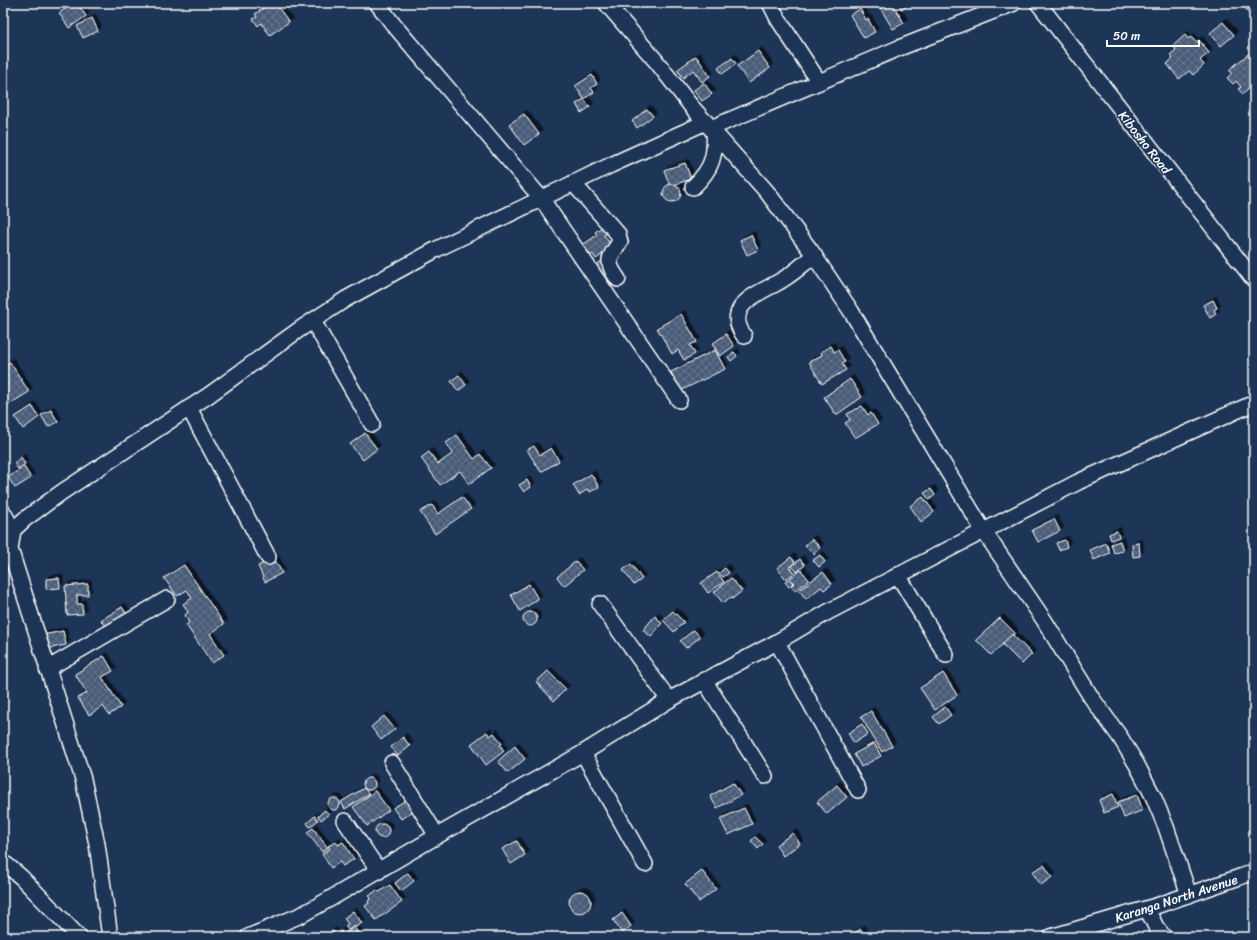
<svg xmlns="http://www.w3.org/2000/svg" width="1257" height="940" font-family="Sriracha,sans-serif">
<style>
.building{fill:url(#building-cross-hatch);stroke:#fff;filter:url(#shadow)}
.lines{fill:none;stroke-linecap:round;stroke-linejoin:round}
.minor-casing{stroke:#fff;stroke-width:18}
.minor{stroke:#1d3557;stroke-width:15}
.labels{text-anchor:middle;stroke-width:3;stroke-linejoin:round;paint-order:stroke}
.street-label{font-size:13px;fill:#fff;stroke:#1d3557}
</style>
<defs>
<pattern id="building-cross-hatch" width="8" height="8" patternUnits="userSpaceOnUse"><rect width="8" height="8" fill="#4a5d79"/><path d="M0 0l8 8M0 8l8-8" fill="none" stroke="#65758d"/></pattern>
<filter id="shadow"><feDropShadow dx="3.5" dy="-3.5" stdDeviation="0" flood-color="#0009"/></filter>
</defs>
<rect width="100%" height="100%" fill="#1d3557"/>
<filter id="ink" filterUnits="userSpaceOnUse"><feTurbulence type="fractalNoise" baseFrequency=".025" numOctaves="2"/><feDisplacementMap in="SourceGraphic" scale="8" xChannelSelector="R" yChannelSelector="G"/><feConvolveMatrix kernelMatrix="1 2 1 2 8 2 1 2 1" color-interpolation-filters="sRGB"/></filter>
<g filter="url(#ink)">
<!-- building -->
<g class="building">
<path d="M74 3H84L79 6 86 16 69 28 59 13Z"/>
<path d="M270 3H275L289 22 270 35 261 23 258 26 253 19 257 17 255 14Z"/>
<path d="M711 3H721L715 8Z"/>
<path d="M877 3H892L904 23 893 29Z"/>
<path d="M898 3H911L902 9Z"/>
<path d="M1243 3H1254V24Z"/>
<path d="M860 9 866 20 868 19 875 32 864 38 850 15Z"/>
<path d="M92 18 98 31 83 38 77 26Z"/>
<path d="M1223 22 1234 35 1221 46 1210 33Z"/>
<path d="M1185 35 1188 39 1191 37 1196 42 1199 40 1209 53 1200 60 1204 65 1193 75 1189 71 1179 79 1167 64 1173 58 1170 55 1176 50 1173 46Z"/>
<path d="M1253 50 1254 51V75L1251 78 1254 81V84L1243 94 1238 89 1241 87 1236 81 1233 84 1227 78 1232 73 1229 70Z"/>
<path d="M758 51 770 68 749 83 737 66Z"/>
<path d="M696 56 710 76 702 82 693 70 683 78 677 70Z"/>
<path d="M732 58 736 64 722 74 718 68Z"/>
<path d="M592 75 597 84 591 88 594 92 584 99 575 86Z"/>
<path d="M704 83 712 94 702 101 694 90Z"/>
<path d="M584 99 590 107 581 113 576 104Z"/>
<path d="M647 109 653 116 637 128 632 121Z"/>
<path d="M524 114 539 134 524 145 509 124Z"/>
<path d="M685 163 691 179 670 186 664 170Z"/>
<circle cx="672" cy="193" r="9"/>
<path d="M605 225 609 231 604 235 612 247 596 259 593 254 588 257 581 246 597 235 595 232Z"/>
<path d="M751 235 758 250 747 255 740 240Z"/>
<path d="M603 260 611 271 602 278 593 267Z"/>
<path d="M1213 300 1217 308 1214 310 1216 314 1210 318 1203 305Z"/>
<path d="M681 314 697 342 690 345 695 354 684 360 678 350 672 354 657 328Z"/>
<path d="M726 334 734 346 720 356 712 344Z"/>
<path d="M831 346 834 352 838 350 845 362 842 364 846 370 822 384 809 362 822 355 821 352Z"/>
<path d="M715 350 725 369 680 391 671 372Z"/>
<path d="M734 352 737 356 731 361 728 357Z"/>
<path d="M10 362 29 392 3 408V366Z"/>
<path d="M459 375 466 385 458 391 451 381Z"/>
<path d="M850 379 862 397 836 415 824 397Z"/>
<path d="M32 406 39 417 23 429 15 417Z"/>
<path d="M862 406 868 415 871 413 878 424 855 438 845 423 850 420 847 414Z"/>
<path d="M51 410 58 422 48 427 41 415Z"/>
<path d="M365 433 377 449 363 460 350 444Z"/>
<path d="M457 435 474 459 480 454 491 468 469 484 460 471 440 485 421 458 429 452 438 464 453 453 446 443Z"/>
<path d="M534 446 540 455 551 448 559 461 541 472 527 450Z"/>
<path d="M21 457 25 464 18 469 14 463Z"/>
<path d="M24 467 31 478 15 488 8 477Z"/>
<path d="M591 474 599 487 590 492 588 489 579 495 573 485Z"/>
<path d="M527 480 531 487 524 492 519 485Z"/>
<path d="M931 489 935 495 929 500 924 493Z"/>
<path d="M462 497 471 509 435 534 420 512 432 505 438 514Z"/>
<path d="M923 497 934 512 921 522 910 506Z"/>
<path d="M1054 519 1060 531 1038 542 1032 530Z"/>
<path d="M1117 531 1119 537 1111 540 1109 534Z"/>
<path d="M812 539 820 547 814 554 805 545Z"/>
<path d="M1065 540 1067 547 1059 550 1056 543Z"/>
<path d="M1120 541 1123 551 1114 553 1111 544Z"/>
<path d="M1106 543 1110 553 1094 560 1090 550Z"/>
<path d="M1139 543 1140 556 1133 557 1132 544Z"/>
<path d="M820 555 825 562 819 567 813 560Z"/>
<path d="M791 557 795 562 789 567 794 573 786 579 777 568Z"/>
<path d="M274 558 282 573 265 582 258 566Z"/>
<path d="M800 559 805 565 797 572 792 566Z"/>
<path d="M576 561 583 570 564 586 557 577Z"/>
<path d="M631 564 642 579 634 585 623 570Z"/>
<path d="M184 565 224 624 210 634 224 655 212 663 186 625 189 623 185 615 188 612 183 604 192 598 187 590 177 596 164 578Z"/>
<path d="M725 568 729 573 723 577 719 573Z"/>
<path d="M801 570 809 580 795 591 791 586 794 583 790 578Z"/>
<path d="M717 572 724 582 708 593 701 583Z"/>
<path d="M823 572 832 584 824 590 821 587 806 599 799 590Z"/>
<path d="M59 578 60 588 46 589V579Z"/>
<path d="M731 578 742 591 732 599 731 597 723 603 714 592Z"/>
<path d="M789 579 793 583 789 587 785 582Z"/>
<path d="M88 584V595H77V604H82L83 614 67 615 65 586Z"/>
<path d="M529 584 538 599 520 611 511 595Z"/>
<path d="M122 607 128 616 107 630 101 620Z"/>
<path d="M673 611 684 622 674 632 663 620Z"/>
<circle cx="530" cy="619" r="7"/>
<path d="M655 616 662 623 651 637 643 630Z"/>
<path d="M1000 618 1015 633 991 655 976 640Z"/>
<path d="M694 630 700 637 686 648 680 641Z"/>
<path d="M63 631 66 645 46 649 43 635Z"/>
<path d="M1012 634 1032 654 1022 664 1002 644Z"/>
<path d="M104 656 113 671 102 677 121 707 109 715 103 706 89 715 78 698 87 693 75 674Z"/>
<path d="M548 671 566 689 554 701 536 682Z"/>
<path d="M943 673 957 695 935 710 920 688Z"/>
<path d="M945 707 951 715 939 724 933 717Z"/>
<path d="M871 711 892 746 882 752 861 717Z"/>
<path d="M384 716 395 729 381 740 371 727Z"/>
<path d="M862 724 868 734 854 743 848 733Z"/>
<path d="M487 732 490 736 494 733 502 744 500 745 504 751 486 765 471 744Z"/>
<path d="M403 737 410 746 398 756 391 747Z"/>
<path d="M874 743 881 756 861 767 854 754Z"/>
<path d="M515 746 525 759 508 773 498 761Z"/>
<circle cx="369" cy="784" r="6"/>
<path d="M733 783 741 795 717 808 710 796Z"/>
<path d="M837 785 847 797 827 814 817 802Z"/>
<path d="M364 788 369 794 345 809 341 802Z"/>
<path d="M375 791 389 810 367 826 353 807Z"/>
<path d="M1113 794 1118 807 1104 813 1099 800Z"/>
<path d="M1137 795 1143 810 1124 818 1118 802Z"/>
<circle cx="334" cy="804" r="6"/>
<path d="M406 800 413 811 401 819 393 808Z"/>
<path d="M744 808 752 824 728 835 720 819Z"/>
<path d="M325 810 329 814 321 820 318 816Z"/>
<path d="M315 816 318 820 310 827 307 823Z"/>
<circle cx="382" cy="831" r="7"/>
<path d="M313 828 328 848 322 852 307 832Z"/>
<path d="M793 833 800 844 783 856 776 845Z"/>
<path d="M755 837 763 844 758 849 751 841Z"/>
<path d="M517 841 525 855 511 864 502 849Z"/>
<path d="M336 842 338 845 343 842 354 859 343 866 340 862 331 868 322 854 330 849 328 846Z"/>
<path d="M1044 865 1052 877 1041 885 1032 872Z"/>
<path d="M702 871 716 889 699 902 685 884Z"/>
<path d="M408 873 414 881 401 891 395 883Z"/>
<path d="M390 885 402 902 376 920 365 906 369 903 368 901 371 898 369 896 377 890 379 892Z"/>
<circle cx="580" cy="902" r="11"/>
<path d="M353 911 362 923 356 927 355 926 348 930 345 926 348 924 344 918Z"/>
<path d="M622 913 631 926 622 933 613 920Z"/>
<path d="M354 927 360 936 358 937H339L337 934 341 931 343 935Z"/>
<path d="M861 929 865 937H847Z"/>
<path d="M333 931 337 937H329L327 935Z"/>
</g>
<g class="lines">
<!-- minor casing -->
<g class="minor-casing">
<g id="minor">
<path d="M377 3 393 24 541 198 679 400"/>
<path d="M606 3 656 61 691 106 767 192 811 251 851 311 983 530 1044 620 1091 697 1120 737 1137 765 1153 796 1166 827 1189 895"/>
<path d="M770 3 778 19 819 82"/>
<path d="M1038 3 1254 280"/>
<path d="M711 128 899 48 1014 3"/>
<path d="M573 183 618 234 620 242C609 257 605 262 618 279"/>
<path d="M693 187C712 169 716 156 714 130"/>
<path d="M313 321 372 424"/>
<path d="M744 336C722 304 761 293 782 280 794 273 804 264 814 255"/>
<path d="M189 408 268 557"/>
<path d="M3 512 13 530"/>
<path d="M898 575 946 655"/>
<path d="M600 604 669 700"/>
<path d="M777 642 858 790"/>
<path d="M47 669 167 599"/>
<path d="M704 680 765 776"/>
<path d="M583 753 645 864"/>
<path d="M392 763 437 836"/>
<path d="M345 821 379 871"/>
<path d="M3 862 21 877 79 937"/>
<path d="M1147 909 1156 927 1164 937"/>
<path d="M110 937 97 844 83 779 10 549 13 530 25 519 62 492 209 395 300 329 346 299 437 249 611 165 706 122"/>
<path d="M248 937 301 915 328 900 437 836 583 753 669 700 777 642 828 612 1078 482 1254 403"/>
<path d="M1051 937 1156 906 1254 872"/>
</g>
</g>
<!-- minor -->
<use href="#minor" class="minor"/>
</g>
</g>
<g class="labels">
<!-- street labels -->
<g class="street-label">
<text transform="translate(1145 142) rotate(52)" y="5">Kibosho Road</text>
<text transform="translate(1176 898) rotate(-18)" y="5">Karanga North Avenue</text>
</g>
</g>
<!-- margin -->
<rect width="1257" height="940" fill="none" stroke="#1d3557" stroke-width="16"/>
<rect x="8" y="8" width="1241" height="924" fill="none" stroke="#fff" stroke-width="1.5" filter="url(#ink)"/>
<!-- scale -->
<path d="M1107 40v6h92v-6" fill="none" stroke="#ffffff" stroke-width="2"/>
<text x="1113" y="40" font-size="12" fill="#ffffff" stroke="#1d3557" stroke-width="3" paint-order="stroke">50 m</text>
</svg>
